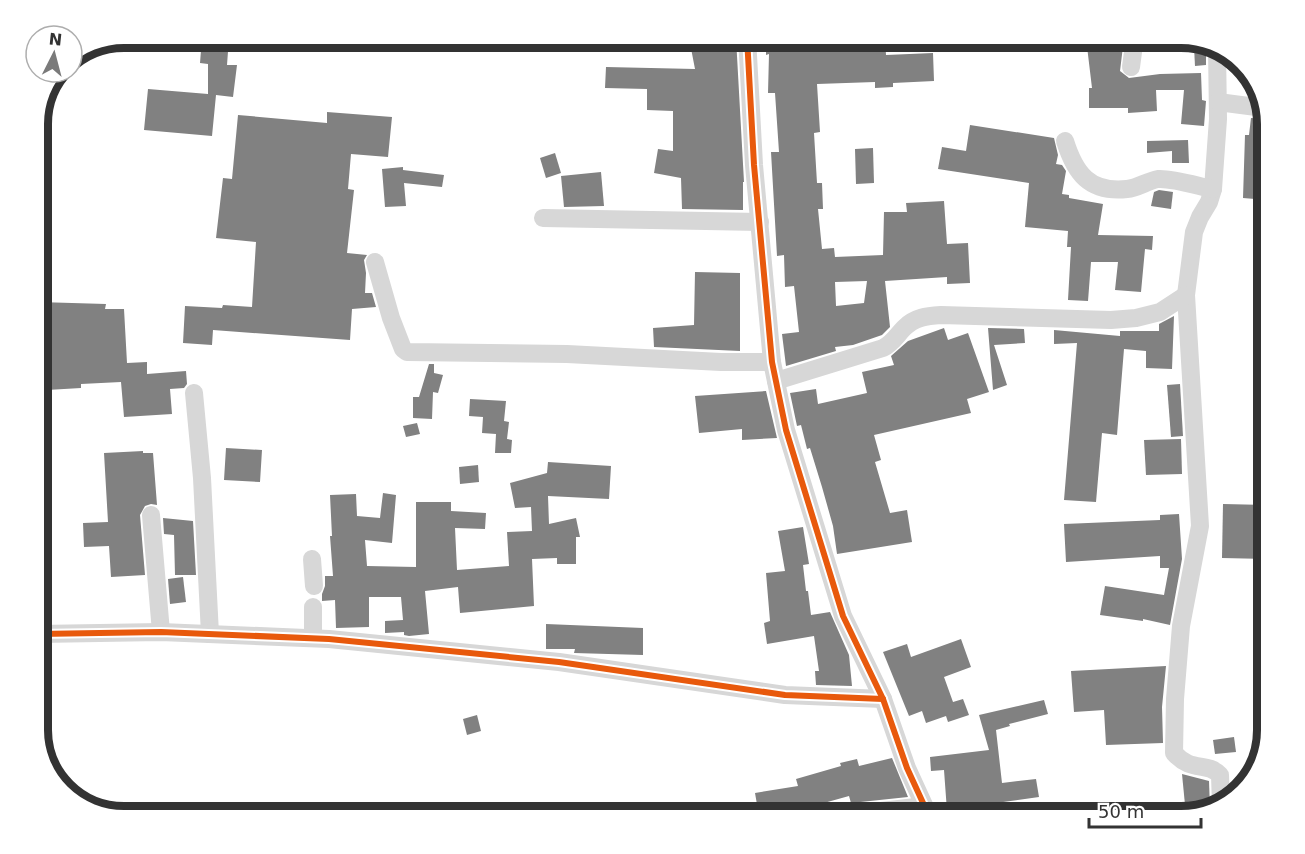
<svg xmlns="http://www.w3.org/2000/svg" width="1305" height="854" font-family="'DejaVu Sans',sans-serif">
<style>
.building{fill:#818181;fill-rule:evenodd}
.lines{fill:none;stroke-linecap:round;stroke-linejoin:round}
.minor{stroke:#d7d7d7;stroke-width:18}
.cycleway-casing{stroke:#fff;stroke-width:10}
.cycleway{stroke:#e8590c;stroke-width:6}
.rim{fill:none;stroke:#333;stroke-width:8}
</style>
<rect width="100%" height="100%" fill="#fff"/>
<!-- building -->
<g class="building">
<path d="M202 38H229L227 65H237L233 97 216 95 212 136 144 130 148 89 208 94V64L200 63Z"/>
<path d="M689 38H736L744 182H743V210L682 209 681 178 654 173 658 149 673 151V111L647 110V89L605 88 606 67 695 69Z"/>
<path d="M766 38H885L886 55 933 53 934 81 893 83V87L875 88V82L817 84 820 132 814 133 817 183H822L823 209H818L822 249 834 248 835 257 883 255 884 212H907L906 203 944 201 947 244 968 243 970 283 947 284V277L885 281 890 327 882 335 853 345 835 347 836 351 786 366 782 334 799 332 794 286 785 287 784 255 777 256 771 152H779L775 93H768L769 54 766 55ZM867 281 864 303 836 306 835 282Z"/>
<path d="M1086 38H1124L1120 71 1129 78 1160 74 1201 73 1202 100 1206 101 1204 126 1181 124 1184 90H1156L1157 111 1128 113V108H1089V88H1092Z"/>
<path d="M1206 46V65L1195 66 1194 47Z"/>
<path d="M327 112 392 117 388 157 351 154 348 189 354 190 347 253 367 255 364 260 366 273 365 293H372L376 307 352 309 350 340 213 330 212 345 183 343 185 306 222 308 223 305 252 307 256 242 216 238 223 178 232 179 238 115 327 123Z"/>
<path d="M1251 118 1266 119 1265 135H1267V200L1243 198 1245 135H1249Z"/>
<path d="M970 125 1054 138 1058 155 1056 164 1062 165 1066 171 1062 194 1069 195V198L1103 204 1098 235 1153 236 1152 250 1145 249 1141 292 1115 290 1118 262H1091L1088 301 1068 300 1071 247H1067L1068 231 1025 227 1029 183 938 169 942 147 966 151Z"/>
<path d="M1188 140 1189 163H1172V151L1147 153V141Z"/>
<path d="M873 148 874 183 856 184 855 149Z"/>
<path d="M555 153 561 173 546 178 540 158Z"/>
<path d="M403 167V170L444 175 442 187 404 183 406 206 385 207 382 169Z"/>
<path d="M601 172 604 206 564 207 561 176Z"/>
<path d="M1159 190 1173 192 1171 209 1151 206 1154 192Z"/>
<path d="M695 272 740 273V351L654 347 653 328 694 325Z"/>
<path d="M38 302 106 304 105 309H124L127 363 147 362V374L186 371 187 384 184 388 170 389 172 414 124 417 121 382 81 384V388L47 390 44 327H38Z"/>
<path d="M1174 316 1172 369 1146 368V351L1124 349 1117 435 1102 433 1096 502 1064 500 1077 343 1054 344V330L1120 336V331H1159V324Z"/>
<path d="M944 328 948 340 968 333 989 392 967 399 971 413 874 435 881 460 875 462 890 513 907 510 912 542 837 554 833 526 822 487 810 448 807 449 801 425 797 426 790 393 816 389 818 404 867 393 862 372 894 365 891 356 908 341Z"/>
<path d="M988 328 1024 329 1025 343 994 345 1007 385 993 390Z"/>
<path d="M429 364H434V373L443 375 438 393 433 392 432 419 413 418V397H419Z"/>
<path d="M1180 384 1183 436 1171 437 1167 385Z"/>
<path d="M766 391 777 438 742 440V429L699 433 695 396Z"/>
<path d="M470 399 506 401 504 421 509 422 507 439 512 440 511 453H495L496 434 482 433 483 417 469 416Z"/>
<path d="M417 423 420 434 406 437 403 426Z"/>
<path d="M1181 439 1182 474 1146 475 1144 440Z"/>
<path d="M226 448 262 450 260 482 224 480Z"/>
<path d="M143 451V453H153L157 505 151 504 145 506 140 515 145 575 111 577 109 546 84 547 83 523 108 522 104 453Z"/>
<path d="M548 462 611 466 609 499 548 496 549 524 576 518 580 537H576V564H557V558L532 559 534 606 460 613 458 587 425 591 429 634 409 636 404 635V632L385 633V621L403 620 401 597H369V627L336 628 335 600 322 601V594L325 586V576H333L330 536H332L330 495 356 494 357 516 380 518 383 493 396 495 392 543 365 540 367 566 416 567V502H451V511L486 513 485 529 455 528 457 570 509 566 507 532 532 531 531 507 515 508 510 483 547 473Z"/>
<path d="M478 465 479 482 460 484 459 467Z"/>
<path d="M1223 504 1267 505V559L1222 558Z"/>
<path d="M1179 514 1182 559 1170 625 1143 619V621L1100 615 1105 586 1164 595 1169 568H1160V556L1066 562 1064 524 1160 520V515Z"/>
<path d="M163 518 193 521 196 575H175L174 535 164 534Z"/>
<path d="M803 527 809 564 803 565 806 591H808L811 615 830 612 849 655 852 686 816 685 815 671H819L814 636 767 644 764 623 770 621 766 573 785 571 778 531Z"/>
<path d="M183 577 186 602 170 604 168 579Z"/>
<path d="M546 624 643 628V655L574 653 575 649H546Z"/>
<path d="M961 639 971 667 944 677 953 702 963 699 969 715 948 722 946 716 926 723 922 711 909 716 883 652 907 644 911 657Z"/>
<path d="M1166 666 1162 707 1163 743 1106 745 1104 710 1074 712 1071 671Z"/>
<path d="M1044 700 1048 714 1009 724 1010 726 996 730 1002 783 1036 779 1039 797 981 805V816H966L965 810 947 811 944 770 931 771 930 757 989 750 979 715Z"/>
<path d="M477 715 481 731 467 735 463 719Z"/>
<path d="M1234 737 1236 752 1215 754 1213 740Z"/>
<path d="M892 758 908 797 851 803 849 796 788 813 789 816H759L755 793 798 786 796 779 841 766 840 763 857 759 859 766Z"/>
<path d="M1182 774 1209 781 1210 809 1186 815Z"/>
</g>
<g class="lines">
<!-- minor -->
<g class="minor">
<path d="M747 37 754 165 772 362 786 430 843 616 883 699 907 768 929 816"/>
<path d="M1217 48 1218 119 1213 189 1209 202 1200 217 1194 232 1186 295 1200 526 1181 626 1175 699 1174 753C1192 773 1206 761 1220 775L1221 806"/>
<path d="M1131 67 1135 37"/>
<path d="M1218 102 1264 108"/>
<path d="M1065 141C1075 173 1089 193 1127 189 1138 188 1147 181 1158 179 1172 178 1198 186 1213 189"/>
<path d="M543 218 760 222"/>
<path d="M375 262 391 318 403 349 407 352 567 354 721 362H772"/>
<path d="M776 381 883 348C893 343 897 335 904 328 915 317 927 316 941 315L1111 320 1136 318 1160 312 1186 295"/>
<path d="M194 393 202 478 210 634"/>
<path d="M151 515 161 632"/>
<path d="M312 559 314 586"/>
<path d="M38 634 161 632 329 639 559 662 785 695 883 699"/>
<path d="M313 638V607"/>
<path d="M839 816 924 806"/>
</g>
<!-- cycleway casing -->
<g class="cycleway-casing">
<g id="cycleway">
<path d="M747 37 754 165 772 362 786 430 843 616 883 699 907 768 929 816"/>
<path d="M38 634 161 632 329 639 559 662 785 695 883 699"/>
</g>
</g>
<!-- cycleway -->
<use href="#cycleway" class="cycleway"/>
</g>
<!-- crop -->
<path d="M0 0H1305V854H0ZM124 48H1181A76 76 0 0 1 1257 124V730A76 76 0 0 1 1181 806H124A76 76 0 0 1 48 730V124A76 76 0 0 1 124 48Z" fill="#fff" fill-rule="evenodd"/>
<path class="rim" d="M124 48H1181A76 76 0 0 1 1257 124V730A76 76 0 0 1 1181 806H124A76 76 0 0 1 48 730V124A76 76 0 0 1 124 48Z"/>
<!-- north arrow -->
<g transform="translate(54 54) rotate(6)"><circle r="28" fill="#ffffff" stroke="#adadad" stroke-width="1.5"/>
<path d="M0-4.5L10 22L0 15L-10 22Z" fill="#7a7a7a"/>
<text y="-9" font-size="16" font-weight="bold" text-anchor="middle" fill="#333333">N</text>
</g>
<!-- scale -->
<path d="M1089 818v9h112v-9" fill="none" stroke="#333333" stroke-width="3"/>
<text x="1098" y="818" font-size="18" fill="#333333" stroke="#ffffff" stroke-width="4.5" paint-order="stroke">50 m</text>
</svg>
